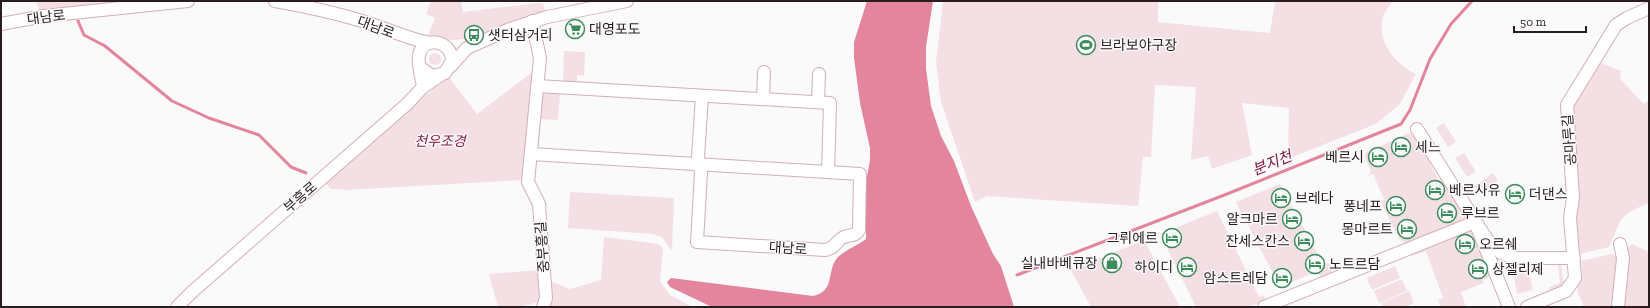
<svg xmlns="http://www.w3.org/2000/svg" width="1650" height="308" font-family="'Zilla Slab','Noto Sans KR',serif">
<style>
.green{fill:#f4e0e4}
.water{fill:#e3859c}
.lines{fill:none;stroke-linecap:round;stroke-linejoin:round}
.stream{stroke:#e3859c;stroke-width:3}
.minor-casing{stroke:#d2afb6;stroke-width:14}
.minor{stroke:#fff;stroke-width:12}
.labels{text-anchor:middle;stroke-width:3;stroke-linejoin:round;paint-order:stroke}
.street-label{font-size:14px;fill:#291d1f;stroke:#fafafa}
.poi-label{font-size:14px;fill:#291d1f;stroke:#fafafa;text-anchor:start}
.park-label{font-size:14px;font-style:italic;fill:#881a43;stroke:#fafafa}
.water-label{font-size:15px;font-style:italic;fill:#84143f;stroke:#fafafa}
</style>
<rect width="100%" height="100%" fill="#fafafa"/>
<!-- green -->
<g class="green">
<path d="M36 1H136L40 12Z"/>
<path d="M431 1H461L463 12 538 3 543 4 545 11C518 18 480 39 455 40 446 40 437 38 428 35L435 18 426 14Z"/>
<path d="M943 1H1158V22L1270 33 1275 1H1393C1390 5 1386 10 1384 14 1375 39 1394 64 1416 74L1400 104 1376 124 1282 161 1288 151 1289 108 1242 103 1252 155 1212 169 1208 156 1191 160 1196 87 1155 85 1151 157H1143L1138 206 987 196 975 202 941 102 936 62Z"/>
<path d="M564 51 585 52 584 76 577 75V83L563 82Z"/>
<circle cx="435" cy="59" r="6"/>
<path d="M1598 62 1621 71 1620 79 1644 104 1649 100V203C1617 216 1623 217 1609 247L1580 254 1578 252 1574 218 1572 111 1577 93Z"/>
<path d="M534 71 523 180 347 190 331 189 326 184 328 179 448 76 477 114Z"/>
<path d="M545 92H560L558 120 539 119 542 94Z"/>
<path d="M1444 123 1456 142 1448 147 1436 128Z"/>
<path d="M1409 133 1416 136 1438 179 1443 177 1467 216 1465 220 1405 243 1400 240 1380 201 1384 199 1373 174 1368 176 1371 171 1364 155 1367 152Z"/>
<path d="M1464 153 1476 172 1467 177 1455 158Z"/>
<path d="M1493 173 1498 180 1481 193 1475 186Z"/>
<path d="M1280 184 1324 265 1329 263 1332 270 1331 273 1321 278 1318 271 1280 287 1236 202Z"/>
<path d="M570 192 674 198 672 251 662 237 653 234 568 228Z"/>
<path d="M1217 211 1259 297 1265 295 1264 301 1249 307H1196L1160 234Z"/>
<path d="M1472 229 1492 276 1483 280 1484 283 1461 292 1466 307H1441L1438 300 1443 298 1426 251 1412 256 1410 252Z"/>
<path d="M604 237 659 244 663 249 660 281 670 295 693 307H549L550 281 570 289 601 280Z"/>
<path d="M1144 240 1180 307H1091L1071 270Z"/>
<path d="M1632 244 1649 252V307H1622L1627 252 1628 248Z"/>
<path d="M1612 254 1617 257 1613 307H1584L1577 291 1582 271 1581 261Z"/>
<path d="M1526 264 1542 266V268L1529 271 1533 290 1517 294 1513 270Z"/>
<path d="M1558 265H1561L1564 286 1550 291 1549 287 1560 283Z"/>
<path d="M1395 266 1400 278 1372 290 1367 278Z"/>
<path d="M539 270C539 278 541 287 541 295 541 308 510 307 498 307L489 274Z"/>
<path d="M1402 279 1407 291 1379 303 1374 291Z"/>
<path d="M1409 291 1414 303 1405 307H1383L1381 303Z"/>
</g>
<!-- water -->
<path class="water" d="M867 1H933L926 47V69L931 106 941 136 954 161 971 206 993 254 1001 266 1014 307H712L670 287 667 282 671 278 813 296C834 291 827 276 835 261 840 252 857 246 866 239V182L870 160V148L860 103 854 58V42Z"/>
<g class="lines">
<!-- stream -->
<g class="stream">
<path d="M78 21 84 35 105 46 172 101 209 118 259 135 291 167 306 173"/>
<path d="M1017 275 1227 194 1401 124 1410 110 1430 59 1451 24 1472 1"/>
</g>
<!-- minor casing -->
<g class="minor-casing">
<g id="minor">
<path d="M275 1C304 6 333 12 362 21 385 28 406 38 430 43"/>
<path d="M532 21 540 58 528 182 539 204 546 298 543 307"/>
<path d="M1 24 44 16 188 1"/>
<path d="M451 66 467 48 510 29 547 17 627 1"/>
<path d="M421 68 432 76 445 73 452 61C452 40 423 35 419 55 417 63 422 79 423 87"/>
<path d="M537 86 830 103 828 172"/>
<path d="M763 99 764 72"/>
<path d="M818 102 819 74"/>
<path d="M1417 129 1486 238 1501 253 1515 258H1574"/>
<path d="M531 154C641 161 750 167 860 174L859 230C855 237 851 234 844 237 836 240 837 248 825 250L697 242 701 172 698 157 702 96"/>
<path d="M177 307 192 292 407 104 423 87 441 75"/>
<path d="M1264 307 1475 222 1509 307"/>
<path d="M1527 307 1566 291 1575 278 1570 218 1573 197 1567 105 1616 25 1627 18 1649 8"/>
<path d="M1618 307 1623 258 1620 244"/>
</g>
</g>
<!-- minor -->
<use href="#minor" class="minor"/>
</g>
<!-- icons -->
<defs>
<g id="supermarket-ring" transform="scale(1)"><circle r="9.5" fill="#fafafa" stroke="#3b8b5b" stroke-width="1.5"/><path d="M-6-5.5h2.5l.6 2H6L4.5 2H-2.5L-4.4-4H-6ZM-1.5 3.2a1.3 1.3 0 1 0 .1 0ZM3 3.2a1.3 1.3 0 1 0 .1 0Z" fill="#3b8b5b"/></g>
<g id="bus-ring" transform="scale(1)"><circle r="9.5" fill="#fafafa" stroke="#3b8b5b" stroke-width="1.5"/><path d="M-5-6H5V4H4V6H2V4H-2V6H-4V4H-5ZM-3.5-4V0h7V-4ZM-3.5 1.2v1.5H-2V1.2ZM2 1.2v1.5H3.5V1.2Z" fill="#3b8b5b"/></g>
<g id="stadium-ring" transform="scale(1)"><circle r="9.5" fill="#fafafa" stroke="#3b8b5b" stroke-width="1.5"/><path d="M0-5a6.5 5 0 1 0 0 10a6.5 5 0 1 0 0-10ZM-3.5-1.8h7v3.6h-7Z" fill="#3b8b5b"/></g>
<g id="hotel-ring" transform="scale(1)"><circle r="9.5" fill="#fafafa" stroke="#3b8b5b" stroke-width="1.5"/><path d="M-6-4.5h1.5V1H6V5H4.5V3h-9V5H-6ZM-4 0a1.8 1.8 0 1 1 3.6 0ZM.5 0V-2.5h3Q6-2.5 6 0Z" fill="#3b8b5b"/></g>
<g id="shop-ring" transform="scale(1)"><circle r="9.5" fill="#fafafa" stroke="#3b8b5b" stroke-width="1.5"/><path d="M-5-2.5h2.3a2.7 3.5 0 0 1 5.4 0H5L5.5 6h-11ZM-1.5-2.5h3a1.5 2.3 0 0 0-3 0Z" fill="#3b8b5b"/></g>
</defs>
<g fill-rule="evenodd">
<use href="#supermarket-ring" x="575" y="29"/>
<use href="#bus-ring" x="474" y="35"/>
<use href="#stadium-ring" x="1086" y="45"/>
<use href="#hotel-ring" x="1401" y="147"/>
<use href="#hotel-ring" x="1378" y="157"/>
<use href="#hotel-ring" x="1435" y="190"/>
<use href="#hotel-ring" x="1515" y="194"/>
<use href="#hotel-ring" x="1281" y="198"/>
<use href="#hotel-ring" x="1396" y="206"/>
<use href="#hotel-ring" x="1447" y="213"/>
<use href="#hotel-ring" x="1292" y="219"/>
<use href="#hotel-ring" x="1407" y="229"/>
<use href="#hotel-ring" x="1172" y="238"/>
<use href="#hotel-ring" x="1304" y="241"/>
<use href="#hotel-ring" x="1465" y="244"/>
<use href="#shop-ring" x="1112" y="263"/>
<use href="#hotel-ring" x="1315" y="264"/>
<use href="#hotel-ring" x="1187" y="267"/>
<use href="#hotel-ring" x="1478" y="269"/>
<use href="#hotel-ring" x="1282" y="278"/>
</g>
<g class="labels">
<!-- street labels -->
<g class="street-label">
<text transform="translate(46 17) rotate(-7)" y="5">대남로</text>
<text transform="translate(376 27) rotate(20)" y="5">대남로</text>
<text transform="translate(1569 140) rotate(-94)" y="5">공마루길</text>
<text transform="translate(300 197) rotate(-41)" y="5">부흥로</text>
<text transform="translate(542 247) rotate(-94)" y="5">중부흥길</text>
<text transform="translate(788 248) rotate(4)" y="5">대남로</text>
</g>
<!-- poi labels -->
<g class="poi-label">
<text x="589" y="34">대영포도</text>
<text x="488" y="40">샛터삼거리</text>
<text x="1100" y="50">브라보야구장</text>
<text x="1415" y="152">세느</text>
<text x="1364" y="162" text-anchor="end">베르시</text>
<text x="1449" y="195">베르사유</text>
<text x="1529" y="199">더댄스</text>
<text x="1295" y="203">브레다</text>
<text x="1382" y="211" text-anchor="end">퐁네프</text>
<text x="1461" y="218">루브르</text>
<text x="1278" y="224" text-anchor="end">알크마르</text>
<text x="1393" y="234" text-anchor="end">몽마르트</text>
<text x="1158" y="243" text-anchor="end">그뤼에르</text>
<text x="1290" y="246" text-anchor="end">잔세스칸스</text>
<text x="1479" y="249">오르쉐</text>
<text x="1098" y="268" text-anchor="end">실내바베큐장</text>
<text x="1329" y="269">노트르담</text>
<text x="1173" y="272" text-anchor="end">하이디</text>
<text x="1492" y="274">상젤리제</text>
<text x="1268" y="283" text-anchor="end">암스트레담</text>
</g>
<!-- park labels -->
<g class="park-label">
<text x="440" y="146">천우조경</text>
</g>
<!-- water labels -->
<g class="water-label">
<text transform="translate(1272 163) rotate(-22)" y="5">분지천</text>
</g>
</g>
<!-- border -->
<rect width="1650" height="308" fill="none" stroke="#291d1f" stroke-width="4"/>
<!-- scale -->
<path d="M1514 26v6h72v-6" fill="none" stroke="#291d1f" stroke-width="2"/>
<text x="1520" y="26" font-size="12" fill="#291d1f" stroke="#fafafa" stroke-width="3" paint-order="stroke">50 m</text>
</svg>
